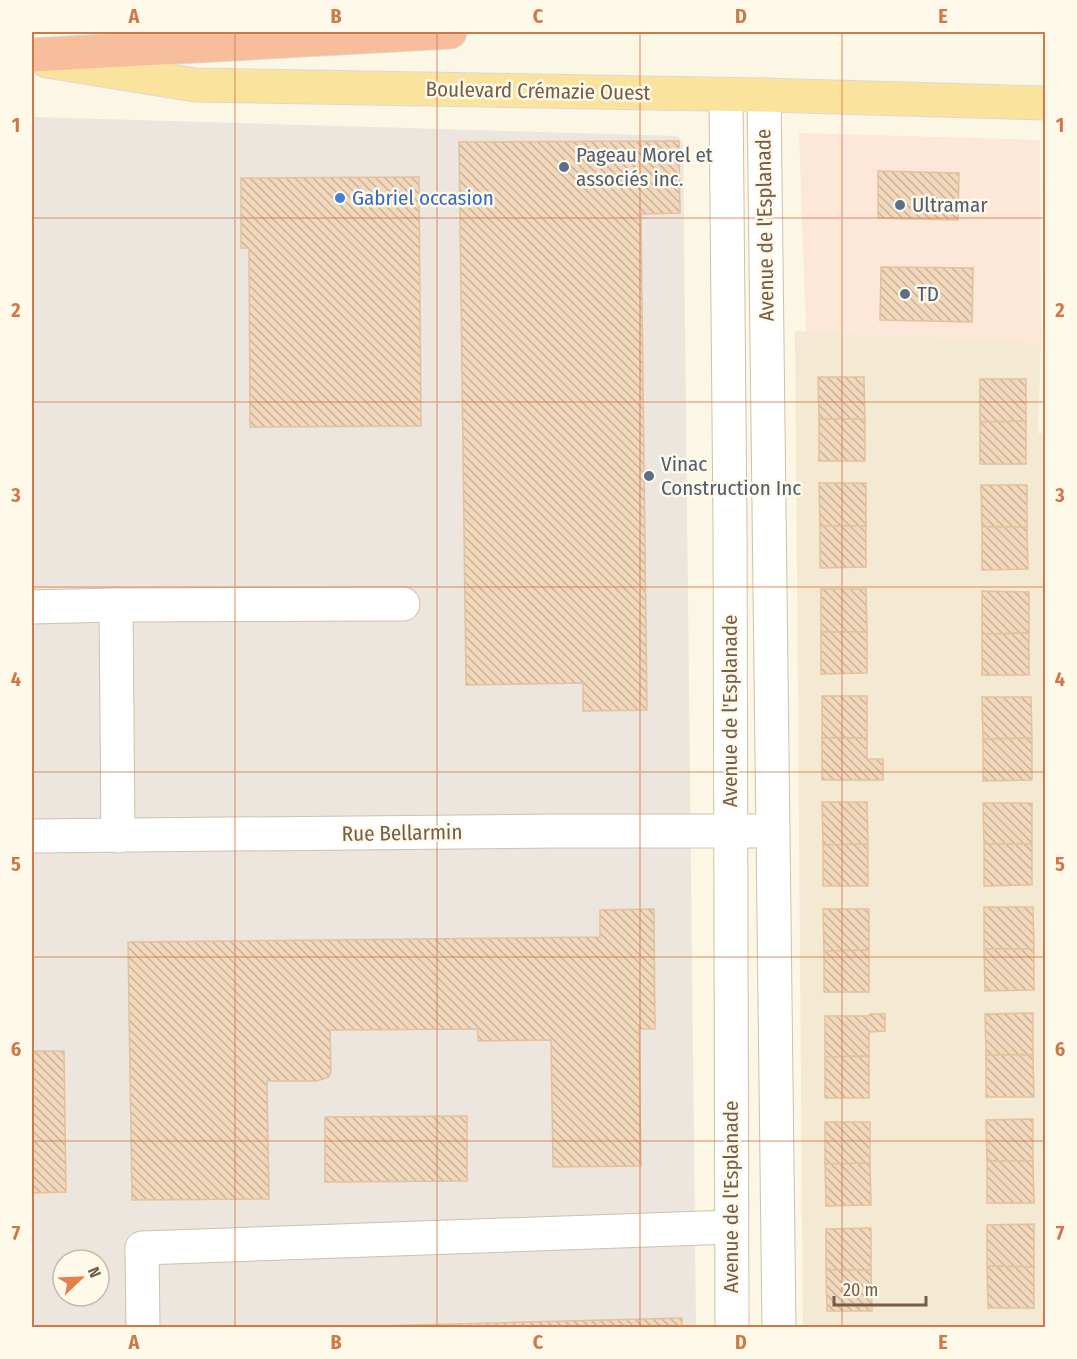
<svg xmlns="http://www.w3.org/2000/svg" width="1077" height="1359" font-family="'Fira Sans Condensed',sans-serif">
<style>
.residential{fill:#f4e9d2}
.commercial{fill:#fce7d8}
.industrial{fill:#ece6de;fill-rule:evenodd}
.building{fill:url(#building-back-hatch);stroke:#e4c19c;stroke-width:1.5}
.lines{fill:none;stroke-linecap:round;stroke-linejoin:round}
.minor-casing{stroke:#cfc1ad;stroke-width:35}
.major-casing{stroke:#ded8d4;stroke-width:35}
.highway-casing{stroke:#ded8d4;stroke-width:35}
.minor{stroke:#fff;stroke-width:33}
.major{stroke:#fae39d;stroke-width:33}
.highway{stroke:#f6be9b;stroke-width:33}
.grid{fill:none;stroke:#ce794a;stroke-width:1.5;stroke-opacity:0.55}
.service-dot{fill:#5c6f8a;stroke:#fff9ea;stroke-width:2}
.shop-dot{fill:#3f7fe0;stroke:#fff9ea;stroke-width:2}
.labels{text-anchor:middle;stroke-width:5;stroke-linejoin:round;paint-order:stroke}
.street-label{font-size:21px;fill:#745e4a;stroke:#fff9ea}
.service-label{font-size:21px;fill:#4e5e75;stroke:#fff9ea;text-anchor:start}
.shop-label{font-size:21px;fill:#366cbe;stroke:#fff9ea;text-anchor:start}
.neatline{fill:none;stroke:#ce794a;stroke-width:2}
.grid-label{font-size:20px;text-anchor:middle;font-weight:bold;fill:#ce794a}
</style>
<defs>
<pattern id="building-back-hatch" width="6" height="6" patternUnits="userSpaceOnUse" patternTransform="scale(1.5)"><rect width="6" height="6" fill="#f1d8bc"/><path d="M-1 5l2 2M0 0l6 6M5-1l2 2" fill="none" stroke="#c8b29b"/></pattern>
</defs>
<rect width="100%" height="100%" fill="#fcf6e4"/>
<!-- residential -->
<path class="residential" d="M795 331 1041 342 1038 433H1046L1045 1327H803Z"/>
<!-- commercial -->
<path class="commercial" d="M799 133 1040 140 1041 342 806 332Z"/>
<!-- industrial -->
<path class="industrial" d="M32 117 678 136 683 143 696 1327 32 1328ZM63 1260H99V1296H63Z"/>
<!-- building -->
<g class="building">
<path d="M679 141 680 213 641 214 647 710 583 711V683L466 685 459 142Z"/>
<path d="M878 171 959 173 958 220 878 218Z"/>
<path d="M419 177 421 426 250 427 249 248H241V178Z"/>
<path d="M881 267 973 268 972 322 880 320Z"/>
<path d="M818 377H864L865 419H819Z"/>
<path d="M980 379H1026V421L980 422Z"/>
<rect x="819" y="419" width="46" height="42"/>
<path d="M1026 421V464H980V422Z"/>
<path d="M819 483H866V526H820Z"/>
<path d="M981 485H1027V527H982Z"/>
<path d="M820 526H866V567L820 568Z"/>
<path d="M982 527H1027L1028 569 982 570Z"/>
<path d="M821 589H866L867 632H821Z"/>
<path d="M982 591 1029 592V633L982 634Z"/>
<path d="M821 632H867V673L821 674Z"/>
<path d="M1029 633V675H982V634Z"/>
<rect x="822" y="696" width="45" height="42"/>
<path d="M982 697H1031L1032 738 983 739Z"/>
<path d="M822 738H867V759H883V780H822Z"/>
<path d="M1032 738V780L983 781V739Z"/>
<path d="M822 802H867L868 844 823 845Z"/>
<path d="M983 803H1032V844H984Z"/>
<path d="M868 844V886H823V845Z"/>
<path d="M984 844H1032V885L984 886Z"/>
<path d="M984 907H1033L1034 949H984Z"/>
<path d="M654 909 655 1029H639L641 1166 553 1167 551 1040 478 1041V1029L330 1030 331 1070 329 1077 317 1081H267L269 1199 132 1200 128 942 600 937V910Z"/>
<path d="M823 909H869V950L824 951Z"/>
<path d="M984 949H1034V990L985 991Z"/>
<path d="M869 950V992H824V951Z"/>
<path d="M1033 1013V1055H986L985 1014Z"/>
<path d="M870 1014H885V1031L869 1032V1056L825 1057V1016H869Z"/>
<path d="M32 1051H64L66 1192 32 1193Z"/>
<path d="M986 1055H1033L1034 1097H986Z"/>
<path d="M869 1056V1098H825V1057Z"/>
<path d="M467 1116V1181L325 1182V1117Z"/>
<path d="M1033 1119V1161H987L986 1120Z"/>
<path d="M825 1122H870V1163L825 1164Z"/>
<path d="M987 1161H1033L1034 1203H987Z"/>
<path d="M870 1163 871 1205 826 1206 825 1164Z"/>
<path d="M1034 1224V1267L987 1266V1225Z"/>
<path d="M871 1228V1270H826V1229Z"/>
<path d="M987 1266 1034 1267V1308H988Z"/>
<path d="M826 1270H871L872 1311H827Z"/>
<path d="M682 1318V1328H299Z"/>
</g>
<g class="lines">
<!-- minor casing -->
<g class="minor-casing">
<g id="minor">
<path d="M726 95 730 525 732 1328"/>
<path d="M764 95 779 1328"/>
<path d="M32 607 116 605"/>
<path d="M32 836 556 831H753"/>
<path d="M118 836 116 605 403 604"/>
<path d="M143 1328 142 1248 731 1227"/>
</g>
</g>
<!-- major casing -->
<g class="major-casing">
<path id="major" d="M47 61 195 85 764 95 1046 103"/>
</g>
<!-- highway casing -->
<g class="highway-casing">
<path id="highway" d="M32 55 450 32"/>
</g>
<!-- minor -->
<use href="#minor" class="minor"/>
<!-- major -->
<use href="#major" class="major"/>
<!-- highway -->
<use href="#highway" class="highway"/>
</g>
<!-- grid -->
<path class="grid" d="M235 32V1328M437 32V1328M640 32V1328M842 32V1328M32 218H1046M32 402H1046M32 587H1046M32 772H1046M32 957H1046M32 1141H1046"/>
<!-- markers -->
<g class="service-dot">
<circle cx="564" cy="167" r="6"/>
<circle cx="900" cy="205" r="6"/>
<circle cx="905" cy="294" r="6"/>
<circle cx="649" cy="476" r="6"/>
</g>
<circle class="shop-dot" cx="340" cy="198" r="6"/>
<g class="labels">
<!-- street labels -->
<g class="street-label">
<text transform="translate(538 91) rotate(1)" y="7">Boulevard Crémazie Ouest</text>
<text transform="translate(765 225) rotate(-91)" y="7">Avenue de l'Esplanade</text>
<text transform="translate(730 711) rotate(-90)" y="7">Avenue de l'Esplanade</text>
<text transform="translate(402 833) rotate(-1)" y="7">Rue Bellarmin</text>
<text transform="translate(731 1197) rotate(-90)" y="7">Avenue de l'Esplanade</text>
</g>
<!-- service labels -->
<g class="service-label">
<text x="576" y="162">Pageau Morel et<tspan x="576" dy="24">associés inc.</tspan></text>
<text x="912" y="212">Ultramar</text>
<text x="917" y="301">TD</text>
<text x="661" y="471">Vinac<tspan x="661" dy="24">Construction Inc</tspan></text>
</g>
<!-- shop labels -->
<g class="shop-label">
<text x="352" y="205">Gabriel occasion</text>
</g>
</g>
<!-- border -->
<rect width="1077" height="1359" fill="none" stroke="#fff9ea" stroke-width="66"/>
<!-- north arrow -->
<g transform="translate(81 1278) rotate(67)"><circle r="28" fill="#fff9ea" stroke="#c7bbaa" stroke-width="1.5"/>
<path d="M0-4.5L10 22L0 15L-10 22Z" fill="#e5804a"/>
<text y="-9" font-size="16" font-weight="bold" text-anchor="middle" fill="#745e4a">N</text>
</g>
<!-- scale -->
<path d="M834 1296v9h92v-9" fill="none" stroke="#745e4a" stroke-width="3"/>
<text x="843" y="1296" font-size="18" fill="#745e4a" stroke="#fff9ea" stroke-width="4.5" paint-order="stroke">20 m</text>
<rect x="33" y="33" width="1011" height="1293" class="neatline"/>
<g class="grid-label">
<text x="134" y="23">A</text>
<text x="336" y="23">B</text>
<text x="538" y="23">C</text>
<text x="741" y="23">D</text>
<text x="943" y="23">E</text>
<text x="16" y="132">1</text>
<text x="1060" y="132">1</text>
<text x="16" y="317">2</text>
<text x="1060" y="317">2</text>
<text x="16" y="502">3</text>
<text x="1060" y="502">3</text>
<text x="16" y="686">4</text>
<text x="1060" y="686">4</text>
<text x="16" y="871">5</text>
<text x="1060" y="871">5</text>
<text x="16" y="1056">6</text>
<text x="1060" y="1056">6</text>
<text x="16" y="1240">7</text>
<text x="1060" y="1240">7</text>
<text x="134" y="1349">A</text>
<text x="336" y="1349">B</text>
<text x="538" y="1349">C</text>
<text x="741" y="1349">D</text>
<text x="943" y="1349">E</text>
</g>
</svg>
